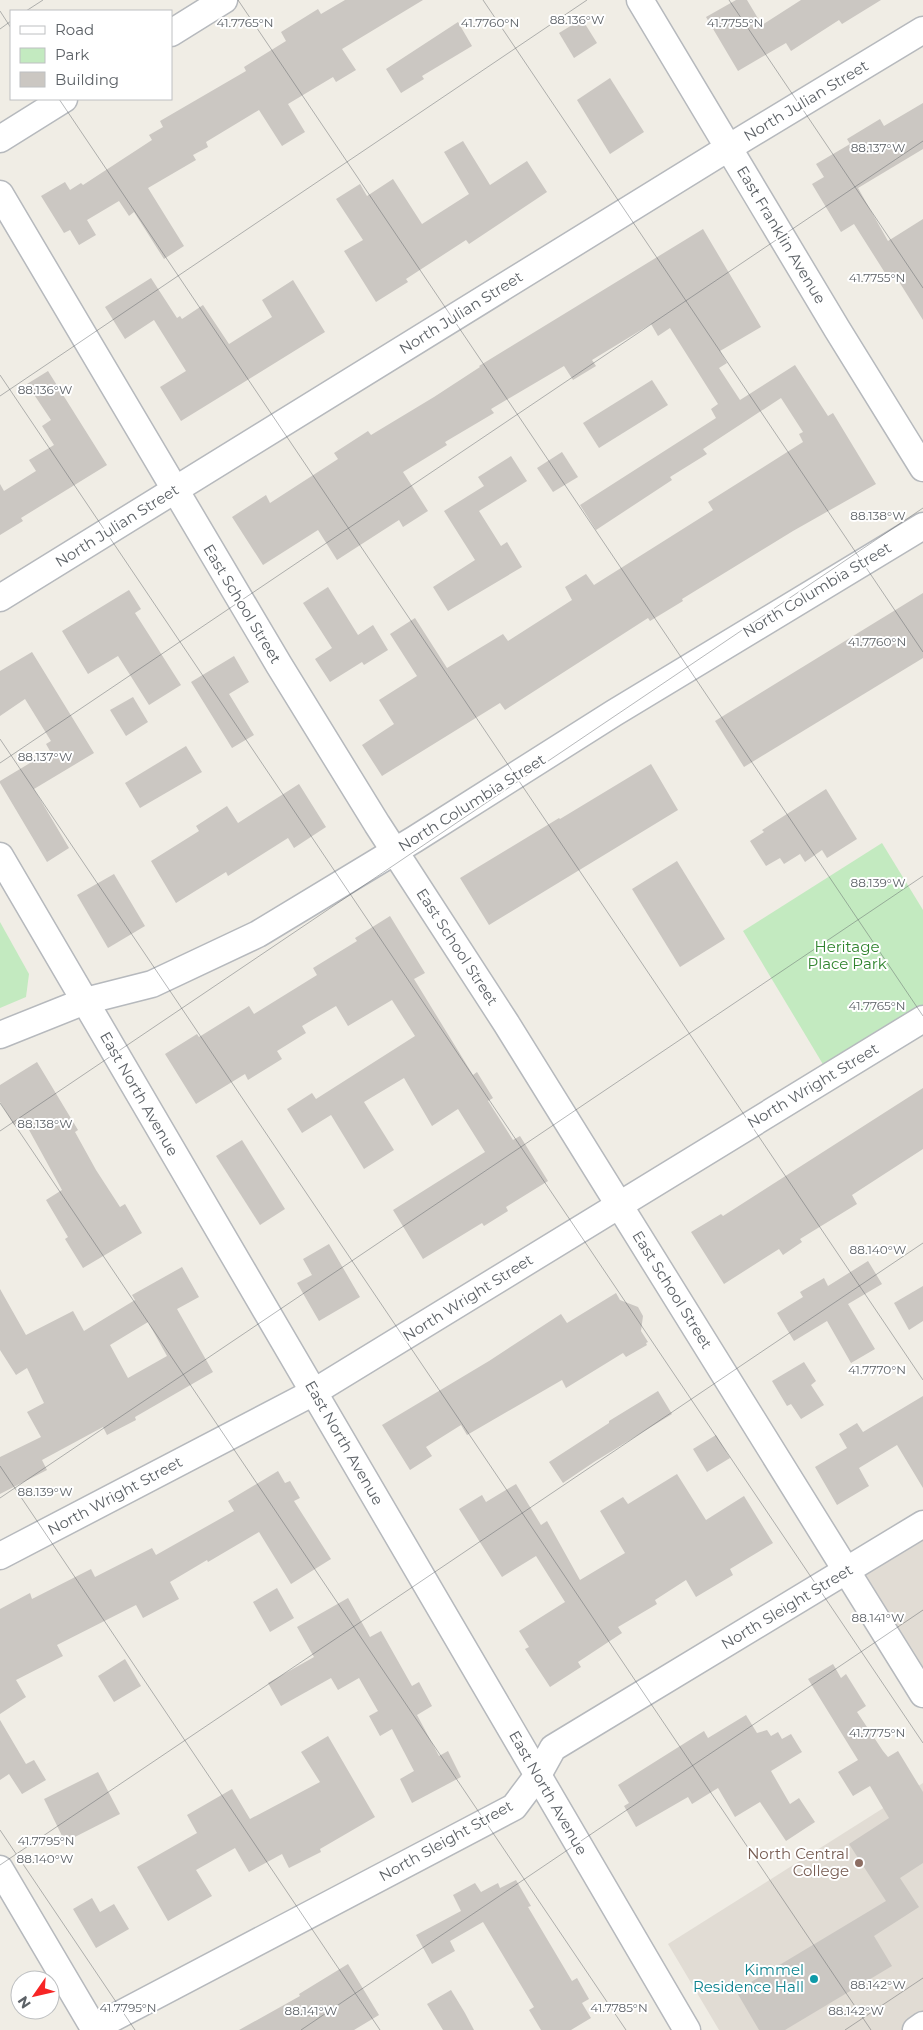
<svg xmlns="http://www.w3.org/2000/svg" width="923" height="2030" font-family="Montserrat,sans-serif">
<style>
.education{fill:#e1dcd4}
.green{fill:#c3eac0}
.building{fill:#cbc7c2;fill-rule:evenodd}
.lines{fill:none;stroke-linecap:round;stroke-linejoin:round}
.street-casing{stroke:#b6b9bd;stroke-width:29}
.street{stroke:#fff;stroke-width:26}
.ticks{fill:none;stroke:#5d6267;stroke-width:1;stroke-opacity:0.45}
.education-dot{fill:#8d6e63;stroke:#fff;stroke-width:2}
.culture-dot{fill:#0f9aa8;stroke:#fff;stroke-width:2}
.labels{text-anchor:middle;stroke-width:4;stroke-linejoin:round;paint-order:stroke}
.street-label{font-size:15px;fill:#5d6267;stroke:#fff}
.park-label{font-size:15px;fill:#30842e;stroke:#fff}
.education-label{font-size:15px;fill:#785e54;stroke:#fff;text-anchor:end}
.culture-label{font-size:15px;fill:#0d838f;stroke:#fff;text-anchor:end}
.ticks-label{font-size:12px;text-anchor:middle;fill:#5d6267;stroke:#fff;stroke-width:4;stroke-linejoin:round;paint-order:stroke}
</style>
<rect width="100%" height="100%" fill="#f0ede5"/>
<!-- education -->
<g class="education">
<path d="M923 1538V1679L861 1577Z"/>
<path d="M923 1783V2030H719L668 1944Z"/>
</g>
<!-- green -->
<g class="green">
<path d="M882 843 923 910V1011L827 1071 743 931Z"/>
<path d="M0 922 29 974 26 997 0 1008Z"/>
</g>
<!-- building -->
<g class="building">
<path d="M345 0H423L342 49 356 70 336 82 333 77 288 104 305 132 282 146 259 110 206 142 208 147 193 155 196 160 148 188 184 246 164 259 134 212 129 216 119 201 87 220 96 235 79 245 70 230 64 233 41 196 65 182 70 190 81 183 83 185 152 140 149 135 163 127 160 121 246 71 244 67 286 41 281 32 318 9 321 14Z"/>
<path d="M736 0H747L762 25 801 0H881L842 24 839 20 791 51 786 43 738 71 706 17Z"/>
<path d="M582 19 597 43 574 58 559 33Z"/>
<path d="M458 22 472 46 422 76 424 79 401 93 386 69Z"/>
<path d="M610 78 644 132 610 154 577 100Z"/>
<path d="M923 103V149L858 188 888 241 923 219V320L893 272 887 276 854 224 841 232 812 184 824 177 816 164 850 144 847 139 880 119 884 126Z"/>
<path d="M463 141 490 185 527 161 547 192 469 244 466 240 406 279 408 282 376 302 344 251 363 240 336 199 360 184 367 196 393 179 422 224 469 194 444 152Z"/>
<path d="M703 229 761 327 720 351 727 363 719 368 740 400 795 365 828 416 833 413 876 484 793 531 682 599 683 601 650 621 648 618 505 710 500 703 382 776 362 745 394 724 379 700 417 676 390 634 415 618 447 668 503 634 508 641 572 600 565 587 586 574 594 585 713 510 708 502 803 442 799 434 803 432 781 398 703 449 707 454 670 477 672 480 596 530 580 505 716 418 711 409 718 404 670 328 658 336 651 324 592 360 596 366 573 380 564 366 491 409 494 413 445 442 447 445 403 472 428 511 403 527 399 520 337 560 318 530 263 565 232 517 266 495 270 503 338 459 334 453 368 431 371 435 434 397 480 367 479 366Z"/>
<path d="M151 278 177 318 180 316 182 319 203 305 229 344 272 317 262 300 293 280 325 332 181 421 160 387 186 371 154 320 125 339 105 307Z"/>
<path d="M48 371 107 465 21 518 23 521 0 535V484L4 491 36 471 29 460 54 445 42 426 51 420 27 384Z"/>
<path d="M652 380 668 405 599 448 583 423Z"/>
<path d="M562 452 578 477 553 492 537 468Z"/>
<path d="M511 456 527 481 479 511 501 546 507 542 522 567 448 611 433 587 475 560 444 511 484 486 478 477Z"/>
<path d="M328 587 358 635 373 625 388 650 364 665 362 662 330 682 315 659 332 648 303 603Z"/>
<path d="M129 590 141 609 135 613 181 685 149 705 118 656 88 674 62 631Z"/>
<path d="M923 593V658L744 767 715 721Z"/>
<path d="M32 652 94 753 34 789 69 848 47 862 0 783V781L50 751 46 744 51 741 25 699 0 716V671Z"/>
<path d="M234 656 249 682 229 694 254 735 232 748 191 682Z"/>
<path d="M133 697 148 722 126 736 110 710Z"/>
<path d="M186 746 202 772 140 808 125 783Z"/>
<path d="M651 764 678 810 489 925 460 878 559 818 560 819Z"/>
<path d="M299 784 326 827 294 848 288 838 228 876 226 872 176 903 151 861 199 831 196 826 227 806 238 823Z"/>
<path d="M826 789 857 839 827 858 822 850 805 862 800 854 784 864 780 858 766 866 750 841 764 832 762 830Z"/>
<path d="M677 861 725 939 680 967 632 889Z"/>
<path d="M114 874 145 926 108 948 77 895Z"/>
<path d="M390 916 425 973 414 979 473 1075 477 1072 493 1098 488 1101 513 1140 520 1136 548 1181 506 1207 508 1211 484 1226 482 1223 423 1259 393 1210 485 1152 458 1109 432 1126 404 1078 364 1102 394 1150 364 1169 331 1115 302 1133 287 1109 312 1093 316 1099 415 1036 392 1000 348 1026 336 1006 302 1026 306 1033 277 1051 282 1059 248 1080 245 1074 196 1104 165 1054 197 1034 199 1037 249 1006 254 1014 317 975 313 968 357 941 355 938Z"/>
<path d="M37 1062 78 1130 75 1132 96 1170 120 1207 125 1204 142 1233 83 1268 65 1239 68 1237 46 1200 62 1190 23 1119 14 1125 0 1102V1085Z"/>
<path d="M923 1088V1149L852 1195 857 1204 800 1239 802 1242 783 1255 779 1249 724 1284 691 1232 721 1214 723 1216Z"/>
<path d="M242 1140 285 1209 260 1225 216 1156Z"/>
<path d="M329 1244 360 1297 319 1321 297 1283 312 1275 303 1259Z"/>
<path d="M868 1261 882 1284 848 1304 875 1349 851 1363 827 1321 794 1341 777 1313 803 1297 800 1292 824 1278 828 1286Z"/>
<path d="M182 1267 199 1297 177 1309 213 1372 135 1417 136 1420 107 1435 103 1427 42 1460 47 1470 0 1494V1457L41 1437 27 1412 44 1403 27 1368 16 1375 0 1350V1289L26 1335 73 1311 84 1331 135 1300 132 1295ZM148 1322 167 1356 128 1378 110 1345Z"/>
<path d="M923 1286V1321L909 1330 894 1303Z"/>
<path d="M616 1293 620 1300 638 1307 643 1316 641 1331 648 1342 646 1343 647 1345 626 1357 623 1353 566 1388 562 1380 467 1435 461 1425 426 1447 432 1456 410 1470 382 1425 489 1361 561 1314 567 1323Z"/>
<path d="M804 1362 816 1381 811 1385 824 1405 801 1419 791 1404 787 1406 772 1381Z"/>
<path d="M658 1391 672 1414 594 1462 563 1483 549 1462 609 1423V1421Z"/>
<path d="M923 1396V1488L897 1445 859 1468 869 1486 837 1505 815 1467 847 1448 839 1434 857 1423 863 1432Z"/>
<path d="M716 1435 730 1458 707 1472 693 1449Z"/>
<path d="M278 1471 285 1483 290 1481 300 1498 294 1501 331 1559 291 1584 259 1532 208 1562 207 1560 170 1582 179 1599 143 1618 136 1605 57 1645 63 1656 16 1680 26 1697 0 1714V1609L30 1593 32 1599 91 1569 95 1577 152 1548 156 1555 234 1511 228 1501Z"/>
<path d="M677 1474 706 1520 744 1496 773 1543 730 1569 733 1575 696 1597 686 1580 655 1600 657 1604 618 1627 622 1633 578 1662 581 1667 550 1687 525 1649 529 1647 519 1631 565 1602 536 1556 502 1577 459 1509 482 1495 486 1502 516 1484 541 1525 547 1521 580 1580 625 1553 600 1511 623 1497 628 1504Z"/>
<path d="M277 1588 294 1618 270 1632 253 1602Z"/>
<path d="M348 1598 370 1637 381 1631 412 1686 419 1682 432 1706 417 1715 439 1756 448 1751 461 1777 412 1803 400 1779 414 1771 392 1729 380 1736 369 1716 378 1711 359 1678 338 1690 331 1678 281 1706 268 1683 314 1657 297 1627Z"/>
<path d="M125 1659 141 1686 114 1702 98 1676Z"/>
<path d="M833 1664 841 1678 846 1674 866 1706 857 1712 883 1751 888 1757 898 1751 923 1792V1863L900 1878 919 1907 874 1936 892 1966 785 2030H759L736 1991 886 1901 849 1844 889 1818 870 1786 853 1796 838 1772 858 1760 808 1679Z"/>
<path d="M746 1715 757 1733 767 1730 771 1736 778 1732 782 1739 791 1734 802 1752 771 1771 790 1804 799 1798 815 1822 786 1841 760 1802 735 1817 718 1788 692 1804 688 1797 636 1827 624 1806 629 1803 618 1785 704 1731 708 1738Z"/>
<path d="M0 1720 26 1764 34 1760 46 1780 22 1794 9 1774 0 1780Z"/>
<path d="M328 1736 375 1817 320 1849 321 1852 289 1868 282 1854 249 1872 235 1848 196 1870 212 1896 168 1921 137 1867 197 1833 187 1815 232 1789 250 1819 320 1782 301 1752Z"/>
<path d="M98 1772 120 1814 65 1842 44 1799Z"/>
<path d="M516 1880 531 1906 528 1907 572 1981 577 1978 589 1999 582 2003 591 2018 571 2030H541L529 2010 534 2007 483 1922 450 1941 455 1951 432 1964 416 1935 461 1911 453 1895 475 1883 481 1892 498 1883 500 1888Z"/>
<path d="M92 1898 100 1912 114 1904 129 1929 96 1948 73 1909Z"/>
<path d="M348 1964 379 2015 354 2030H239L300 1996 299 1994Z"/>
<path d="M451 1990 465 2013 474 2030H443L427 2004Z"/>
</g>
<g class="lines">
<!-- street casing -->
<g class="street-casing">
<g id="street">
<path d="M640 0 837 329 923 468"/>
<path d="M171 33 224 0"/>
<path d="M0 139 64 99"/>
<path d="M0 194 279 665 377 824 506 1023 923 1694"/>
<path d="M0 598 746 137 923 30"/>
<path d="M0 856 687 2030"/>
<path d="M0 1035 85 1001 152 984 258 934 415 839 614 713 923 526"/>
<path d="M0 1556 314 1392 923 1019"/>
<path d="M0 1869 95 2030"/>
<path d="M94 2028 514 1807 538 1775 553 1748 923 1524"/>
<path d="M916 2030 923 2025"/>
</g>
</g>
<!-- street -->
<use href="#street" class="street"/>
</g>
<!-- ticks -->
<path class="ticks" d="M238 0 923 1016M483 0 923 652M729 0 923 288M0 11 11 28M26 11 43 0M0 29 11 21M59 99 923 1380M0 375 923 1743M0 396 587 0M0 739 871 2030M0 763 923 141M0 1103 626 2030M0 1131 923 508M0 1466 380 2030M0 1498 923 876M0 1830 135 2030M0 1865 923 1243M301 2030 923 1610M845 2030 923 1978"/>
<!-- markers -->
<circle class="education-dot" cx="859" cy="1863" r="5"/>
<circle class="culture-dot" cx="814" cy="1979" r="5"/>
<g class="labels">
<!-- street labels -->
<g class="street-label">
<text transform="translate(806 101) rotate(-31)" y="5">North Julian Street</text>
<text transform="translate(781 235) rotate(59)" y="5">East Franklin Avenue</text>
<text transform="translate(461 313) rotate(-32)" y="5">North Julian Street</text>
<text transform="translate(117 526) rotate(-32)" y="5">North Julian Street</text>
<text transform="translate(817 590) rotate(-31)" y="5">North Columbia Street</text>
<text transform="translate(242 604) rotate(59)" y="5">East School Street</text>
<text transform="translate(472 803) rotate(-32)" y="5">North Columbia Street</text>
<text transform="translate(457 947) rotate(57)" y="5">East School Street</text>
<text transform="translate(813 1086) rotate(-31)" y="5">North Wright Street</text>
<text transform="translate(139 1094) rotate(60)" y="5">East North Avenue</text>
<text transform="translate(672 1290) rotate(58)" y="5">East School Street</text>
<text transform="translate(468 1298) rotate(-32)" y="5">North Wright Street</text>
<text transform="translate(344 1443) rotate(60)" y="5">East North Avenue</text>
<text transform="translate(115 1496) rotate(-28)" y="5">North Wright Street</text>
<text transform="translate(787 1607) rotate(-31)" y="5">North Sleight Street</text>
<text transform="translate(548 1793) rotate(60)" y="5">East North Avenue</text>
<text transform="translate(446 1841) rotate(-29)" y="5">North Sleight Street</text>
</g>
<!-- park labels -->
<g class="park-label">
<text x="847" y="952">Heritage<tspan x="847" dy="17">Place Park</tspan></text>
</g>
<!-- education labels -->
<g class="education-label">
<text x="849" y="1859">North Central<tspan x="849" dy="17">College</tspan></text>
</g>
<!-- culture labels -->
<g class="culture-label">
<text x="804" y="1975">Kimmel<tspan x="804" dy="17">Residence Hall</tspan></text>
</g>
</g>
<g class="ticks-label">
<text x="577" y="24">88.136°W</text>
<text x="245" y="27">41.7765°N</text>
<text x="490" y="27">41.7760°N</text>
<text x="735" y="27">41.7755°N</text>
<text x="878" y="152">88.137°W</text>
<text x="877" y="282">41.7755°N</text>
<text x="45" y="394">88.136°W</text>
<text x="878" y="520">88.138°W</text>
<text x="877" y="646">41.7760°N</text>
<text x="45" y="761">88.137°W</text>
<text x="878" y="887">88.139°W</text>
<text x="877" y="1010">41.7765°N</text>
<text x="45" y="1128">88.138°W</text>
<text x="878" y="1254">88.140°W</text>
<text x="877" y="1374">41.7770°N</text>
<text x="45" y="1496">88.139°W</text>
<text x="878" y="1622">88.141°W</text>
<text x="877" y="1737">41.7775°N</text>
<text x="46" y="1845">41.7795°N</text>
<text x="45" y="1863">88.140°W</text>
<text x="878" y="1989">88.142°W</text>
<text x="128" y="2012">41.7795°N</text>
<text x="619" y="2012">41.7785°N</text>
<text x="311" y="2015">88.141°W</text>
<text x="856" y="2015">88.142°W</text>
</g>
<!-- legend -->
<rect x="10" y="10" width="162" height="90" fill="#ffffff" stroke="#bec0c2"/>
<rect x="20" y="26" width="25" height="8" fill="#ffffff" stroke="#bec0c2"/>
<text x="55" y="35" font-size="15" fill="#5d6267">Road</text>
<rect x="20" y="48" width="25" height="15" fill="#c3eac0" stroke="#bec0c2"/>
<text x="55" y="60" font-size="15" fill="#5d6267">Park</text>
<rect x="20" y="72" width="25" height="15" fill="#cbc7c2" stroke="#bec0c2"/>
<text x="55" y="85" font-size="15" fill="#5d6267">Building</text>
<!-- north arrow -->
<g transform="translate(35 1995) rotate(236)"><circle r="24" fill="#ffffff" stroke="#bec0c2"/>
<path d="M0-4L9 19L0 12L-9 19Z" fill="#f72525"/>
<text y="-8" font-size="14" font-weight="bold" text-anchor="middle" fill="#5d6267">N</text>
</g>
</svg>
